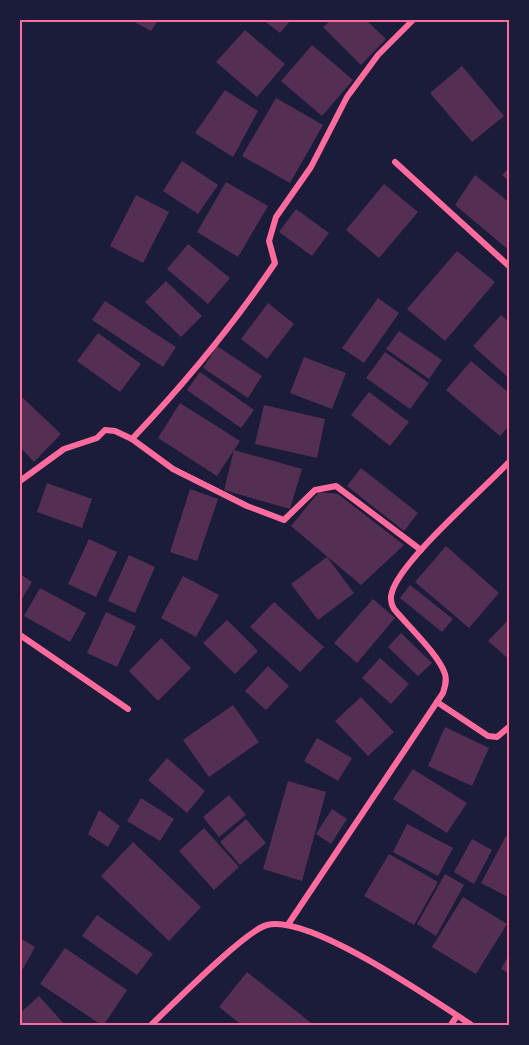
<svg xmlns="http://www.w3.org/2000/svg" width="529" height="1045" font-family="'Noto Serif',serif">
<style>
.building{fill:#542f53}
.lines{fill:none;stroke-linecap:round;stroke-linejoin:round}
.minor{stroke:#ff6b9d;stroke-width:6}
.neatline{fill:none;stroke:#ff6b9d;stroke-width:2}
</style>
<rect width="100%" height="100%" fill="#1b1b3a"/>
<!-- building -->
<g class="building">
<path d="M131 20H158L151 31Z"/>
<path d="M263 20H291L280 33Z"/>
<path d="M331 20H366L386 39 361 65 323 27Z"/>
<path d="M245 30 285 64 257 97 216 62Z"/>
<path d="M312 45 353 80 322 116 281 81Z"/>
<path d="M462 66 504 116 472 142 430 93Z"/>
<path d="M225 90 258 111 233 157 195 133Z"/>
<path d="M276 98 323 125 290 183 242 156Z"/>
<path d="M182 161 218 185 198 214 163 191Z"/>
<path d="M510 167V182L502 175Z"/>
<path d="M475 175 510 203V251L455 205Z"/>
<path d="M226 182 268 206 238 257 197 232Z"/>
<path d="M384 184 418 212 379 258 346 230Z"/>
<path d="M136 195 169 212 143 263 110 246Z"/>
<path d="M296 209 329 233 312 256 279 232Z"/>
<path d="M188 244 230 278 208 304 167 269Z"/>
<path d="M457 251 495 282 445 341 407 309Z"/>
<path d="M166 281 202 316 181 337 145 302Z"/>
<path d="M378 298 399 313 364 363 342 348Z"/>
<path d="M105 301 176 347 163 367 92 320Z"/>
<path d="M268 303 294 324 267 359 241 339Z"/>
<path d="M501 315 510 323V379L473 346Z"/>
<path d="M399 331 442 360 429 379 386 349Z"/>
<path d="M98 333 141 364 120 392 77 361Z"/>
<path d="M217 346 262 376 248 398 203 368Z"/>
<path d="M385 352 429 383 410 409 366 378Z"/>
<path d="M304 357 346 373 332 409 290 393Z"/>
<path d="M471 361 510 394V425L500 436 446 390Z"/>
<path d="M200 372 254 410 241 428 187 390Z"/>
<path d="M369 392 409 422 390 446 351 415Z"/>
<path d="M23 398 61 434 34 462 20 447V401Z"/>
<path d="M180 403 240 441 217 476 158 438Z"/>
<path d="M264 405 325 419 317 458 255 444Z"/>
<path d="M234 450 302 469 290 509 224 490Z"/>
<path d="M361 468 418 513 404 531 347 486Z"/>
<path d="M47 483 92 499 82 528 37 512Z"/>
<path d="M190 489 218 499 197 561 170 552Z"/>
<path d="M319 492 338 494 404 545 361 585 291 526Z"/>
<path d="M89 539 117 552 96 597 68 584Z"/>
<path d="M446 546 499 593 469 628 415 582Z"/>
<path d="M129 555 155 567 135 613 108 601Z"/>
<path d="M327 557 354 593 318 620 291 584Z"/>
<path d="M20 574 32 582 20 602Z"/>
<path d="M183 576 219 595 196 637 161 618Z"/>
<path d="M410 585 453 619 442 632 400 598Z"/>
<path d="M40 588 86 613 70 642 24 616Z"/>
<path d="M373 599 395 618 357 663 334 643Z"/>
<path d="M274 602 324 647 300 672 250 627Z"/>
<path d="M106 612 136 626 117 667 87 653Z"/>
<path d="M510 618V660L488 641Z"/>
<path d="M227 620 258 651 235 674 203 643Z"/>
<path d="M401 633 432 663 418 676 388 647Z"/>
<path d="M161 638 191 668 158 701 129 671Z"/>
<path d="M380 658 409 684 391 704 362 678Z"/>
<path d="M268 666 289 686 266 710 245 691Z"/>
<path d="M361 697 394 732 368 756 335 721Z"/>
<path d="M233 705 259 742 209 777 183 740Z"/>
<path d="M445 727 489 748 472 786 428 766Z"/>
<path d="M317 738 352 758 338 781 304 761Z"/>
<path d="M167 758 205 791 187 813 148 780Z"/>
<path d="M413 769 467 803 447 833 393 799Z"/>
<path d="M288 781 326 792 302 881 263 869Z"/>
<path d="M229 795 246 815 219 837 203 817Z"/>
<path d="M141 798 174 819 160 841 127 821Z"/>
<path d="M332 809 347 819 331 844 316 834Z"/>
<path d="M99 810 120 826 108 847 88 834Z"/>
<path d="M246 819 266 843 240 865 220 842Z"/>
<path d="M407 824 453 848 438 876 393 852Z"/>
<path d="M204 828 239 867 214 890 179 851Z"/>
<path d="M506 836 510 838V898L481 883Z"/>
<path d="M472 839 492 850 474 884 454 872Z"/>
<path d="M133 842 201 907 169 941 101 876Z"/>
<path d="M389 854 438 882 414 925 364 896Z"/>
<path d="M445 874 464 885 436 936 417 924Z"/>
<path d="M463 897 507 924 476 974 432 947Z"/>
<path d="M97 915 153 954 137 975 82 936Z"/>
<path d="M20 938 35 947 20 974Z"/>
<path d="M65 948 127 990 103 1026 40 984Z"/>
<path d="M510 953V974L501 969Z"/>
<path d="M247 972 315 1026H243L219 1007Z"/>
<path d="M39 996 66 1026H20V1013Z"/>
</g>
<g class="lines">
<!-- minor -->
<g class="minor">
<path d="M395 162 510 267"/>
<path d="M132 439 173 469 247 506 284 520 315 490 336 486 421 550"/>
<path d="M20 481 64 449 97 438 105 430 115 431 132 439C184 384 232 327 275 263L269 241 276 217 311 167 347 97 378 55 413 20"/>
<path d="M20 635 128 709"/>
<path d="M437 702 488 736 497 737 510 726"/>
<path d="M289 923 443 693C445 687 447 681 445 674 439 655 408 626 394 609 391 604 390 598 392 592 401 560 483 490 510 461"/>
<path d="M150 1026C171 1006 246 930 267 925 310 914 433 1000 473 1026"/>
<path d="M450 1026 457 1016"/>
</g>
</g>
<!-- border -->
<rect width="529" height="1045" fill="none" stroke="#1b1b3a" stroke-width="42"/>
<rect x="21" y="21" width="487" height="1003" class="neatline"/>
</svg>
